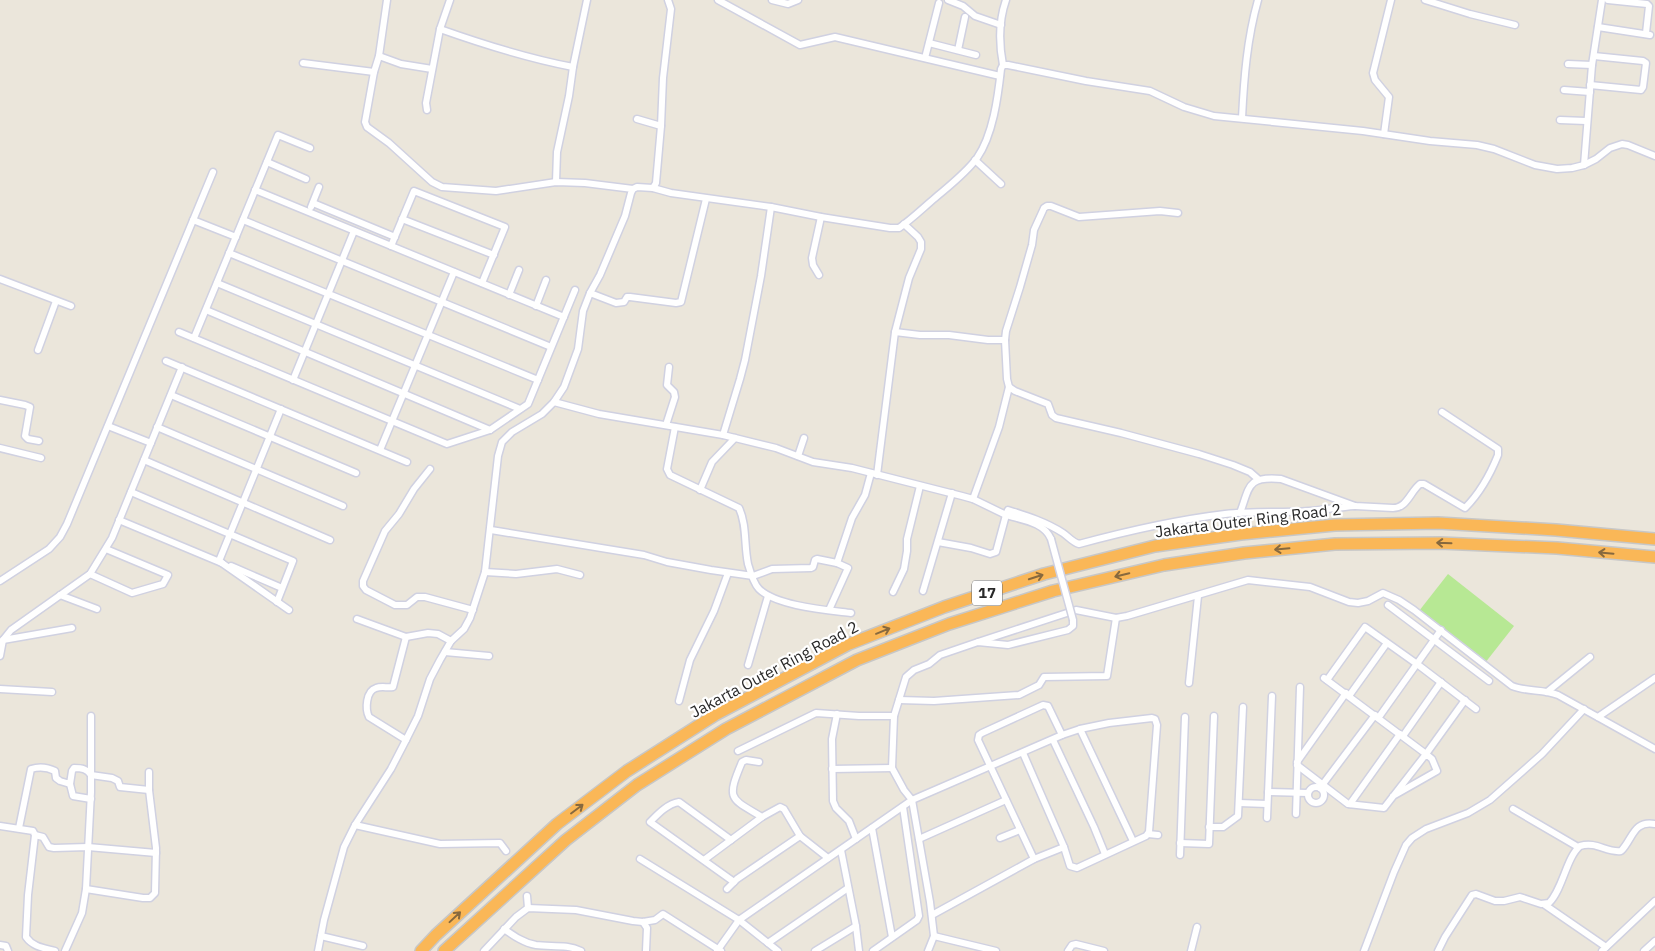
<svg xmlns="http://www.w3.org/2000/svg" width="1655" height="951" font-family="'IBM Plex Sans',sans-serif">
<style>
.pitch{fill:#b7e894}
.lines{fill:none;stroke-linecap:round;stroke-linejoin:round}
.street-casing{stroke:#d0d1e1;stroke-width:9}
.highway-casing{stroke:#c7c7c7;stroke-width:14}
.street{stroke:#fff;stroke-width:6}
.highway{stroke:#fab757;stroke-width:11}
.street-bridge-casing{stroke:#d0d1e1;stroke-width:9;stroke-linecap:butt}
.street-bridge{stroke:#fff;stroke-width:6}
.oneway{stroke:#87693e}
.labels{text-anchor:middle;stroke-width:4.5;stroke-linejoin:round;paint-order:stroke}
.shield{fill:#fff;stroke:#696969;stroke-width:1}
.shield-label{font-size:15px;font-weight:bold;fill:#292929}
.street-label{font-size:16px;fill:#292929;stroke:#fff}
</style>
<rect width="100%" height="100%" fill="#ebe6db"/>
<!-- pitch -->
<path class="pitch" d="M1448 574 1514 626 1485 663 1419 611Z"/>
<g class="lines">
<!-- street casing -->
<g class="street-casing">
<g id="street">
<path d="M387 0 379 56 374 72 365 122 367 127 389 143 432 182 442 187 496 191 556 182 585 183 633 189"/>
<path d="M718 0 800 45 835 37 1000 76"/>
<path d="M772 0 788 4 798 0"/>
<path d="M948 0 963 6 975 16 1001 25"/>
<path d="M1425 0 1470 14 1515 25"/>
<path d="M1608 0 1647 4 1649 6 1646 33"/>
<path d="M1598 27 1650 35"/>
<path d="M440 29C485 45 526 58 573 67"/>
<path d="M929 43 976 55"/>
<path d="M958 50 965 17"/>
<path d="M379 56 401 64 432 69"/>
<path d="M925 58 939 3"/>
<path d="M303 63 374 72"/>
<path d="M1568 64 1592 65"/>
<path d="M1003 65C999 44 999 20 1006 0"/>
<path d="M1590 85 1641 90 1643 87 1646 63 1643 61 1594 56"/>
<path d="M1564 90 1590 92"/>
<path d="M427 110 426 103 440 29 450 0"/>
<path d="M1242 118C1244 78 1247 39 1258 0"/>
<path d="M637 119 661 126"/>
<path d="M1560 120 1586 121"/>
<path d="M1384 134 1389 97 1375 80 1373 73 1391 0"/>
<path d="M975 160 1001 184"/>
<path d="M267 162 306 179"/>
<path d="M1584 165 1592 65 1602 0"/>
<path d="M556 182 557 152 569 96 573 67 587 0"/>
<path d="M653 188 671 193 771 207 821 217 890 228H899C912 219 923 208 935 198 949 186 966 173 977 158 993 135 998 97 1001 69L1003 65H1008L1086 81 1150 91 1184 107 1214 116 1363 131 1430 141 1477 145 1494 149 1535 165 1557 169 1572 168 1584 165 1596 159 1610 148 1622 144 1628 145 1655 156"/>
<path d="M255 190 564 317"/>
<path d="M313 203 395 237"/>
<path d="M311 207 319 187"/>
<path d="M1178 213 1160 211 1079 217 1051 206H1047L1044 208 1034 230 1032 245 1020 287 1006 331 1005 340 1007 379 1009 387 1015 391 1048 404 1052 415 1056 418 1121 433 1199 454 1233 465 1250 472 1258 479"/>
<path d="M402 219 494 255"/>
<path d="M193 220 236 237"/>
<path d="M243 220 551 347"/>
<path d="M391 246 414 191 505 227 482 283"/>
<path d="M229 253 538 380"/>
<path d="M819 275 813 265 812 258 821 217"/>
<path d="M0 279 71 306"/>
<path d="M217 283 520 409"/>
<path d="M590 293 616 303 624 302 627 297H630L676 303 681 302 706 199"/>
<path d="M509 295 519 270"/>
<path d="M536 306 546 280"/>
<path d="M206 310 490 430"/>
<path d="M179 332 447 444 490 430 528 404 575 290"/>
<path d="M895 332 920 335H949L988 340H1005"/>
<path d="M194 338 278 135 310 148"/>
<path d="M38 350 56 301"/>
<path d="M166 361 407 462"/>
<path d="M293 380 354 231"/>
<path d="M171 395 356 473"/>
<path d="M0 400 25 405 30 407 25 436 28 439 39 441"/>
<path d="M554 402 599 414 723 435 776 448 813 462 852 468 962 496 973 499 1006 515 1008 510C1027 516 1046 522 1063 533 1069 537 1072 542 1079 544 1127 531 1175 520 1225 514 1253 511 1281 513 1309 511 1324 510 1339 507 1355 506"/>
<path d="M281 409 219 561 289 610"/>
<path d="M666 425 675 397 674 392 667 385 669 367"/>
<path d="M108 426 151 443"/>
<path d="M157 427 343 506"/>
<path d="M675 427 667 469 670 475 739 508C747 525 744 545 748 564 750 571 754 584 759 589 776 606 827 610 851 613"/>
<path d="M723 435 740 379 745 360 761 276 771 207"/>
<path d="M0 448 41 458"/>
<path d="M380 450 454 272"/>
<path d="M798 456 804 438"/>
<path d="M144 460 330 540"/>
<path d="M430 469 414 489 399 514 385 531 363 581V586L366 590 395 605H407L417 597H425L473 610"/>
<path d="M877 475 895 332 909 278 921 249V242L918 237 904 224"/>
<path d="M700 490 712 462 735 438"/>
<path d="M131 492 293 561 277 602"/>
<path d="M973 499 999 427 1009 387"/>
<path d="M1240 513C1250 486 1247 476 1281 479L1355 506 1393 508C1407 508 1410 492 1420 484H1424L1465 508C1481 492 1490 475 1498 455V449L1442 412"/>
<path d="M119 520 222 563"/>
<path d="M491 530 644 555 667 562 711 570 753 576 772 569 811 568 813 567 815 560 817 559 837 563"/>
<path d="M938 542 971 548 990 554 996 552 1006 515C1022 520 1044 522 1051 539"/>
<path d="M231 566 282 588"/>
<path d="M485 572 516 574 557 569 580 575"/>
<path d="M90 574 132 593 163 584 168 575 106 549"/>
<path d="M0 581 49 549 60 537 67 524 213 172"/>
<path d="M923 591 952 493"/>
<path d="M893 592 904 569 907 551V539L920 486"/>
<path d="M60 595 97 609"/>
<path d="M1388 605 1489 681"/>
<path d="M829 610 848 568 837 563 852 518 865 495 871 473"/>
<path d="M357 619 406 637 428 633 438 634 451 641"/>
<path d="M3 640 72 628"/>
<path d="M978 642 1076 610 1116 618 1127 616 1248 580 1310 587 1349 602 1358 603 1368 601 1383 593 1399 600 1414 610 1512 686C1527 692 1543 689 1558 695L1655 749"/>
<path d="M445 652 489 656"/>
<path d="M0 656 3 640 11 630 90 574 112 538 182 367"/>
<path d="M748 665 768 596"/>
<path d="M1324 678 1426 754 1465 700"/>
<path d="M1327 680 1365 627 1417 664 1476 709"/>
<path d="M1189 683 1198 596"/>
<path d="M0 689 52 692"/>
<path d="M1547 692 1590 657"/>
<path d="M1349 696 1387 643"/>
<path d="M899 700 934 701 1019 695 1039 685 1044 677 1107 676 1116 618"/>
<path d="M679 701 690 660 714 611 728 573"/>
<path d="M837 714 832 739 833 801 836 808 849 821 856 839"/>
<path d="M1379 717 1441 630"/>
<path d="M1598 717 1655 678"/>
<path d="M1403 736 1441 682"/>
<path d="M406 740 369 717C365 709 366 691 376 688 381 686 388 688 393 687L406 637"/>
<path d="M1053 740 1094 827 1105 854"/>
<path d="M738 751 816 713 859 716H894"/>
<path d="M1023 753 1064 847 1070 866 1077 868 1146 836 1149 832 1157 725 1155 719 1152 718 1109 723 1080 729"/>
<path d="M759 762 746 760 742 762C726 800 730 798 762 817"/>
<path d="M1297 762 1346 693"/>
<path d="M1297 765 1348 804 1384 808 1426 754 1432 759 1437 771 1393 796"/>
<path d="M832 769 892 768"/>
<path d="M70 784 73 796 91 799"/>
<circle cx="1316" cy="795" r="8"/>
<path d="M1320 788 1375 715"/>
<path d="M1268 792 1308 793"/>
<path d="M1239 803 1267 804"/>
<path d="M1350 804 1400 734"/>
<path d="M1513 809 1578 847"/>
<path d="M1296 814 1300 687"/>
<path d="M1267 818 1272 696"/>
<path d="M355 825 440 844 500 843 506 851"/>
<path d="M0 826 33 831 35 835 28 895 26 937C33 947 44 948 55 951"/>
<path d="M1209 827H1223L1238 816 1243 707"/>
<path d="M19 828 31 769C40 766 47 767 55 771L56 778 60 781 70 784 72 771 74 768C82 768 87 769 91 775L112 778 118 781 120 787 149 790"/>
<path d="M872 828 892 937"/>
<path d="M1148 834 1158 835"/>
<path d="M35 835 43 837 49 847 54 848 88 847 156 853"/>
<path d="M1000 838 1020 830"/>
<path d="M919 839 1006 800"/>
<path d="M731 840 679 802C667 804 658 814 650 822L734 882"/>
<path d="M1180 843 1209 844 1214 716"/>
<path d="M841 850 856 926 859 951"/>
<path d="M1180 855 1185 717"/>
<path d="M640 859 739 920 778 951"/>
<path d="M1034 859 978 740 979 735 982 733 1043 705 1048 706 1062 735"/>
<path d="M704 860 762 817 780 807 784 809 800 836 828 858"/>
<path d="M86 889 143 898H150L155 893 156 848 149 790V772"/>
<path d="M727 889 737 879 800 836"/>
<path d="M527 896 528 908"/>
<path d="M1545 905 1606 947"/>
<path d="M932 915 1034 859 1064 847"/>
<path d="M643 922 647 928 646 951"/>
<path d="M504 929C514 936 524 943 536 945 551 947 567 944 581 951"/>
<path d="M321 936 363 946"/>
<path d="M934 936 996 951"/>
<path d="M768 943 848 888"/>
<path d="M0 945 6 946 8 951"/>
<path d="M65 951 82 913 86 889 91 792V716"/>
<path d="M318 951 324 920 344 847 355 825 391 769 406 740 418 716 430 679 440 660 451 641 464 629 470 618 485 572 498 456 502 442 512 432 542 414 554 402 564 387 578 349 583 311 590 293 600 275 625 216 631 193 633 189 637 187 653 188 656 183 661 126 663 78 671 9 668 0"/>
<path d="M484 951 516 917 528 908 576 910 633 921 643 922 655 920 663 914 721 951"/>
<path d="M717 951 739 920 912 800 1062 735 1080 729 1133 841"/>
<path d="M815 951 856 926"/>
<path d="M873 951 917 920 919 916 903 807"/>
<path d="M928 951 934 936 930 902 912 800 904 790 892 768 894 716 906 677 914 670 929 664 940 655 978 642 1008 645 1068 630 1073 626V620"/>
<path d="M1068 951 1072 945 1076 944 1104 951"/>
<path d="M1191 951 1197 927"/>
<path d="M1364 951 1394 872 1406 845 1412 838 1426 829 1468 813 1490 800 1542 754 1584 709"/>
<path d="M1438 951 1445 937 1472 895 1476 894 1495 901H1504L1520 897 1541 904 1549 903C1563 889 1566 858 1580 846 1597 841 1606 853 1621 851 1633 839 1633 820 1655 824"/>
<path d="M1602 951 1655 901"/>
<path d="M1644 951 1655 941"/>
</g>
</g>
<!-- highway casing -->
<g class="highway-casing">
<g id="highway">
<path d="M421 951 436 935 557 824 627 771 715 715 849 644 944 607 1044 574 1155 546 1241 534 1335 525 1438 523 1556 530 1655 539"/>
<path d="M444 951 566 840 637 785 726 729 857 660 949 624 1053 591 1164 565 1244 553 1335 544 1440 543 1557 548 1655 557"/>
</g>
</g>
<!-- street -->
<use href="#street" class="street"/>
<!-- highway -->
<use href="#highway" class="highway"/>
<!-- street-bridge casing -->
<g class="street-bridge-casing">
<path id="street-bridge" d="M1051 539 1073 620"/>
</g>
<!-- street-bridge -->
<use href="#street-bridge" class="street-bridge"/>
</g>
<!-- one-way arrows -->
<defs><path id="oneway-shaft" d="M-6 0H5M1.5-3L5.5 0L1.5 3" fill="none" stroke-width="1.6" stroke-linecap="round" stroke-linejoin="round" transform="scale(1.25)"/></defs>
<g class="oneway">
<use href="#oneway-shaft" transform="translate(1444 543) rotate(-178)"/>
<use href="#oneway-shaft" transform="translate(1282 549) rotate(175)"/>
<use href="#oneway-shaft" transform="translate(1606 553) rotate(-175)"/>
<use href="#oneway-shaft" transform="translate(1122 575) rotate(167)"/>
<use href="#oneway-shaft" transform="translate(1036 577) rotate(-18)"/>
<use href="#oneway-shaft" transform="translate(883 631) rotate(-22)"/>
<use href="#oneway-shaft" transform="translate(577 809) rotate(-37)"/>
<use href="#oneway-shaft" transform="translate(455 917) rotate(-43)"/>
</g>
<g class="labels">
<!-- shield labels -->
<rect class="shield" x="972" y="580.5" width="30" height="25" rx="4"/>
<g class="shield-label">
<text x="987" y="598">17</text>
</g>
<!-- street labels -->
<g class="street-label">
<text transform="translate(1248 520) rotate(-7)" y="6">Jakarta Outer Ring Road 2</text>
<text transform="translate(774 669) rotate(-28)" y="6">Jakarta Outer Ring Road 2</text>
</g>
</g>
</svg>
